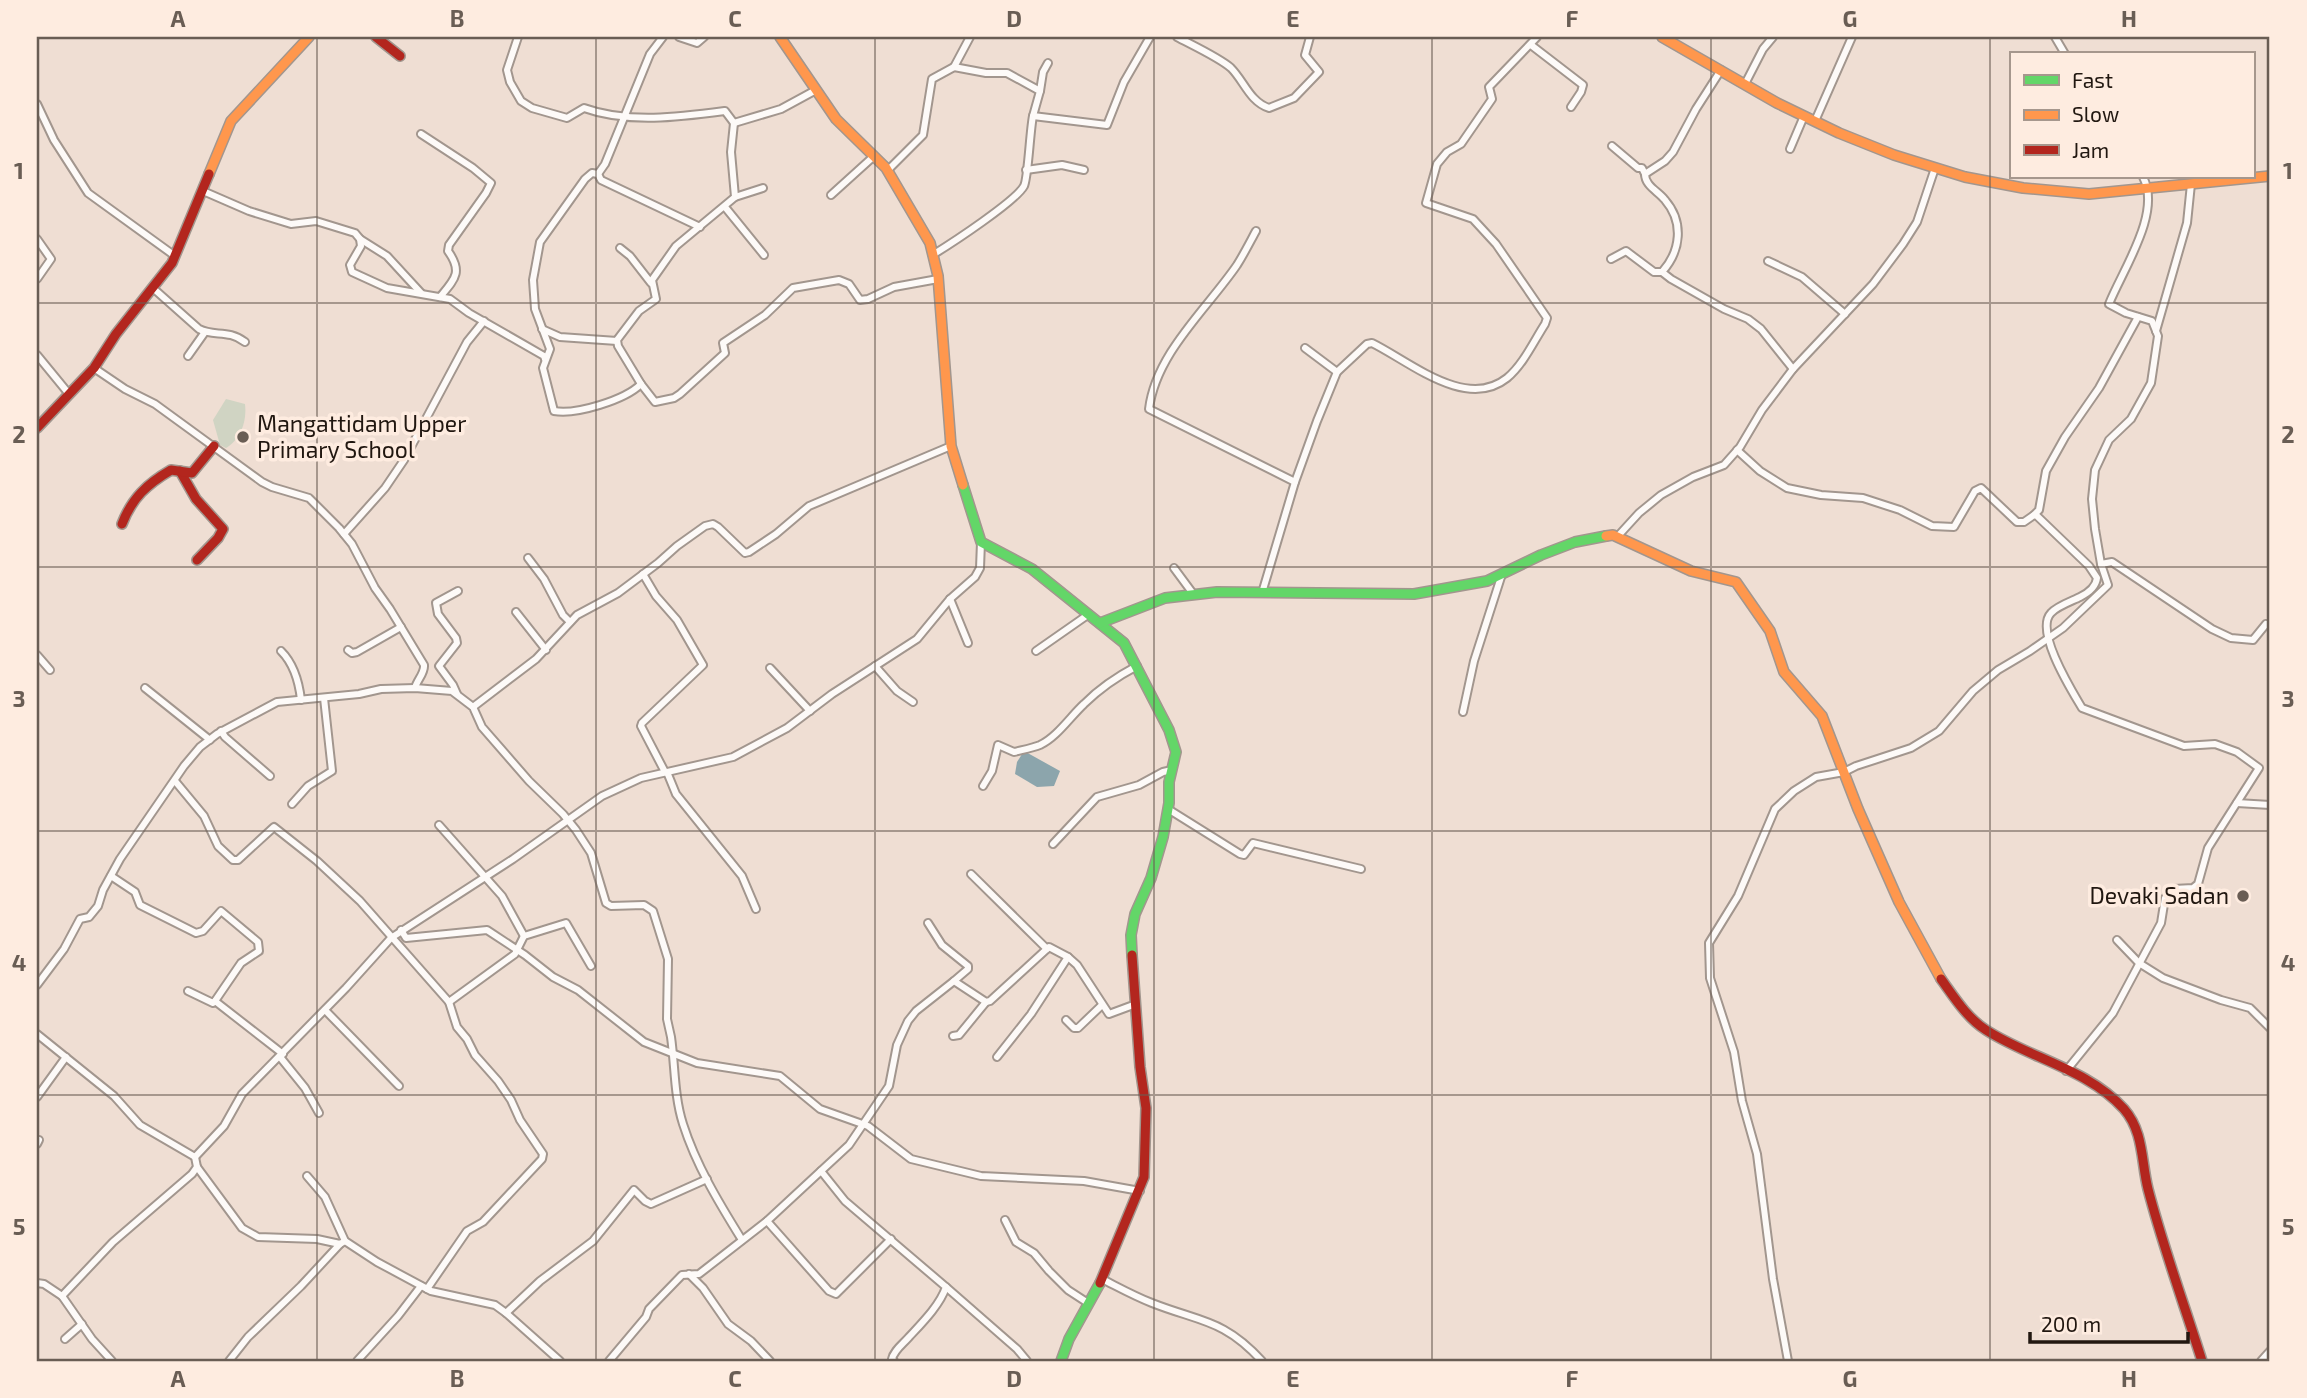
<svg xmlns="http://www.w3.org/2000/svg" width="2307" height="1398" font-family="'Exo 2',sans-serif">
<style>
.green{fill:#d0d4c3}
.water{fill:#8ca5ac}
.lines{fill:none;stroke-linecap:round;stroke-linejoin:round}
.street-casing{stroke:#a2968e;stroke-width:10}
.fast-casing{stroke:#a2968e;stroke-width:12}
.slow-casing{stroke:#a2968e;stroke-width:12}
.jam-casing{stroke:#a2968e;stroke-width:12}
.street{stroke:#fdfaf8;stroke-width:6}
.fast{stroke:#63d668;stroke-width:9}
.slow{stroke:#ff974d;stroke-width:9}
.jam{stroke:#b3261e;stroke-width:9}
.grid{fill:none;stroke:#695d54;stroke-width:2;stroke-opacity:0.55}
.poi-dot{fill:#695d54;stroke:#feece0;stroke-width:2.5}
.labels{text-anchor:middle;stroke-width:7;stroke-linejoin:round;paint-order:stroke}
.poi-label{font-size:23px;fill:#211710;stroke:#feece0;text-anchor:start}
.neatline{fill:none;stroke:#695d54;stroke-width:2.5}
.grid-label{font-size:23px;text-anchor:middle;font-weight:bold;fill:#695d54}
</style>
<rect width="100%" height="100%" fill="#efded3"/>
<!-- green -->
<path class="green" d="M226 399 245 404C247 421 241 439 226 448L220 445 213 420Z"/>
<!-- water -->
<path class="water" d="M1024 751 1060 771 1054 786 1037 787 1015 774 1017 762Z"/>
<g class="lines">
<!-- street casing -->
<g class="street-casing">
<g id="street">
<path d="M518 37 507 70 510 82 521 101 532 108 567 118 584 108C628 124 680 117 725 111L734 123"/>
<path d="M663 37 650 54 605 164 598 174 592 173 585 179 540 242 533 280 535 309 550 349 543 368 554 411C576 415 625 400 641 384L618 346 617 340 639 311 656 299 652 280 676 246 735 197 731 152 734 123"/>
<path d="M679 37 697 43 704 37"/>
<path d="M1177 37C1192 45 1220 58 1231 68 1244 81 1250 102 1269 108L1294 98 1319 72 1305 55 1310 37"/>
<path d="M2055 37 2065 54"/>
<path d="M1531 45 1583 85 1581 92 1571 107"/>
<path d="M954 67 970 37"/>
<path d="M1745 84 1763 49 1773 37"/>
<path d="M1040 91 1043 72 1048 63"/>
<path d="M37 104 54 140 88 193 175 256"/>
<path d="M1815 121 1852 37"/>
<path d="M734 123 781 109 816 90"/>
<path d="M421 134 473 168 491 183 486 193 449 245 448 251C463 272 455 279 440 297"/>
<path d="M1612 146 1638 168H1642L1645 174"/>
<path d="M1790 149 1804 116"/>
<path d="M888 170 923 135 932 79 954 67 986 73H1007L1040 91 1033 116 1107 125 1124 82 1150 37"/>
<path d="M1026 170 1062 165 1084 170"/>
<path d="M598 174 601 180 700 227"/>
<path d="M203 191 249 211 291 224 316 221 355 233 360 239 361 246 350 265 352 272 387 288 450 299 469 313 544 356 545 359"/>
<path d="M831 195 873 157"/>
<path d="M735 197 763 188"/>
<path d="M725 207 764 255"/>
<path d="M1256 231C1250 242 1244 254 1237 265 1207 309 1156 353 1149 409L1295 482"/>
<path d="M37 239 51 259 37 279"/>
<path d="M360 239 387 256 421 293"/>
<path d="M620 248 630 256 651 283"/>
<path d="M934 254C952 243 1016 201 1024 186 1028 179 1030 130 1033 116"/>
<path d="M1611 259 1626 251 1654 272H1662C1681 251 1684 222 1665 200 1658 191 1645 186 1645 174L1665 161 1673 152 1696 109 1721 70"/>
<path d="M1768 261 1802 277 1845 314"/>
<path d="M1662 272 1671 279 1724 309 1748 319 1761 329 1793 369"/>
<path d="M154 289 199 329C214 337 228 329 245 342"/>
<path d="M542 329 560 337 617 341"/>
<path d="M2156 331 2187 223 2191 184"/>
<path d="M1305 348 1337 372"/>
<path d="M37 355 69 394"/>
<path d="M188 356 205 332"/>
<path d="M94 368 125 389 155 404 262 482 272 487 309 498 339 528 352 544 375 588 390 609 424 665C425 673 417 680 415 688"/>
<path d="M641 384 655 402 674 398 680 394 725 353 723 343 765 315 793 288 839 280 849 284 860 300 868 299 894 287 938 279"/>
<path d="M1737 450 1760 471 1787 488 1821 495 1863 498 1900 510 1932 526 1954 527 1975 491 1981 488 2017 522H2024L2034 515 2037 516 2089 566 2097 578C2096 587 2088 593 2080 597 2072 601 2057 606 2051 613 2034 631 2072 691 2082 708L2184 746 2215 744 2237 752 2259 768 2208 848 2198 884 2193 888 2174 889 2165 898 2161 923 2113 1013 2066 1071"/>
<path d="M2034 515 2039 510 2046 471 2065 437 2099 388 2138 317"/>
<path d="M344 534 385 488 404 460 467 342 484 321"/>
<path d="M1618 536 1639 513 1661 495 1693 477 1724 465 1740 447 1762 410 1793 369 1873 284 1903 244 1917 222 1935 168"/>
<path d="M528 558 544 579 563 615 570 622"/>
<path d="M2101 564 2112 562 2212 629 2231 638 2253 640 2266 624"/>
<path d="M1174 568 1194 595"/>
<path d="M643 574 656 596 677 620 703 665 642 723 641 726 665 772"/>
<path d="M1262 593 1295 482 1317 421 1337 372 1367 344 1372 343C1409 361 1466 411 1507 378 1523 365 1534 341 1545 324L1547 318 1496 244 1473 219 1426 203 1437 164 1447 152 1461 144 1492 99 1489 87 1537 37"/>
<path d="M950 599 968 643"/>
<path d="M516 612 546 650"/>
<path d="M348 650 352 653 357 652 401 627"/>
<path d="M281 651C294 664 299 682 301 700"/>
<path d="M1036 651 1089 614"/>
<path d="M37 655 50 670"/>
<path d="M875 666 897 691 913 702"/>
<path d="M770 668 810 711"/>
<path d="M145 688 210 740"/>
<path d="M457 694 453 685 439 666 457 643 456 638 438 614 436 603 458 591"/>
<path d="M473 707 536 659 577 615 618 593 658 563 677 546 705 526 713 524 718 527 745 553 749 552 776 534 809 506 951 446"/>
<path d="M1463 712 1474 661 1502 574"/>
<path d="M221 731 225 737 270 776"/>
<path d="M667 772 676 794 742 876 756 909"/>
<path d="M175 781 204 816 218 846 233 860H238L274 827 317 861 360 901 449 1002 457 1027 467 1039 475 1055 498 1081 511 1100 520 1120 543 1154 542 1159 483 1222 467 1231 427 1289"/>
<path d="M983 786 992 771 998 745 1014 752C1022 750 1033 748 1040 745 1057 737 1070 717 1084 704 1099 689 1118 676 1137 666"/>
<path d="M2237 803 2270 805"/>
<path d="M292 804 308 786 332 771 324 698"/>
<path d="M1168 809 1240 854 1244 855 1253 843 1361 869"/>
<path d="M439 825 502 896 524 936"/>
<path d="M1053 844 1097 797 1139 785 1163 772 1172 770"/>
<path d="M971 874 1047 949"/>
<path d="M111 876 135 892 140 905 196 933 203 931 221 911 258 942 259 951 241 963 215 1001"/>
<path d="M928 923 942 945 968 966V969L954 981"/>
<path d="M401 930 406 938 487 930 525 955 553 977 578 990 644 1042 697 1063 780 1076 820 1109 868 1126 911 1159 981 1176 1084 1181 1140 1191"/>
<path d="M2117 940 2139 963 2163 978 2221 1000 2250 1008 2270 1028"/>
<path d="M37 985 64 949 80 919 89 917 98 906 103 890 120 859 184 766 200 747 217 734 277 702 359 694 381 689 415 688 452 691 473 707 482 727 529 781 563 814 576 830 591 853 606 903 611 906 644 905 653 911 668 959 667 1019 671 1037C675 1065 674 1096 683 1124 696 1165 719 1203 742 1240"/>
<path d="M188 991 213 1003 215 1001 283 1054"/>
<path d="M449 1002 515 954 524 936 566 923 591 966"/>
<path d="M325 1010 399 1086"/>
<path d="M1066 1020 1074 1028H1078L1102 1005"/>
<path d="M37 1034 114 1096 140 1125 195 1157 224 1126 242 1094 346 988 391 938 513 859 602 796 641 778 733 757 787 728 832 694 917 639 950 599 975 577 980 568 981 542"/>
<path d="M953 1036 959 1035 986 1002"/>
<path d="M280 1057 305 1088 319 1113"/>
<path d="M997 1057 1031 1014 1068 957"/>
<path d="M37 1097 66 1057"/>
<path d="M37 1144 39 1140"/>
<path d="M197 1167 242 1228 258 1237 317 1239 340 1244 345 1241"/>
<path d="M821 1171 845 1201 946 1287C940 1305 922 1323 909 1337 903 1344 894 1350 892 1359L894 1361"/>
<path d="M307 1176 325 1197 345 1241 377 1262 431 1291 495 1305 506 1313 560 1361"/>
<path d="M1005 1220 1016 1242 1034 1253 1049 1271 1068 1290 1088 1303"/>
<path d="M767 1221 829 1291 836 1294 891 1239"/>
<path d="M689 1274 703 1288 728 1324 751 1341 770 1361"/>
<path d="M1102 1279C1118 1287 1134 1296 1152 1303 1200 1322 1224 1319 1262 1361"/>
<path d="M37 1283 44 1284 62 1296"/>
<path d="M946 1287 1017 1349 1027 1361"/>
<path d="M506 1313 540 1281 593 1241 634 1190 645 1201 651 1204 707 1179"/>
<path d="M65 1339 82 1324"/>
<path d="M112 1361 92 1339 62 1296 113 1242 192 1174 197 1167 195 1157"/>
<path d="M229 1361 248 1337 301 1286 340 1244"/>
<path d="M357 1361 398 1316 421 1286"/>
<path d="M609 1361 646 1317 649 1309 682 1275 699 1274 767 1221 849 1145 889 1086 897 1045 908 1021 916 1011 954 981 986 1002 990 1001 1049 947 1068 957 1077 965 1109 1014 1136 1004"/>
<path d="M1788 1361 1773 1279 1757 1154 1742 1101 1734 1052 1710 978 1709 943 1738 896 1775 809 1794 791 1816 777 1844 772 1856 766 1911 748 1939 731 1973 691 1998 670 2030 651 2063 628 2108 585 2101 564 2095 529 2092 499 2095 470 2109 440 2131 419 2151 383 2158 336 2152 321 2126 313 2109 304C2123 269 2162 213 2143 177"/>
<path d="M2261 1361 2270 1351"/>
</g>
</g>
<!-- fast casing -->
<g class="fast-casing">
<g id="fast">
<path d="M963 485 981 542 1032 569 1124 643 1169 730 1176 752 1169 782V803L1163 837 1151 878 1135 914 1131 935 1132 955"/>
<path d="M1100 623 1165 598 1217 592 1414 594 1487 581 1541 555 1575 542 1606 536"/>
<path d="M1061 1361 1069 1339 1100 1283"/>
</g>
</g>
<!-- slow casing -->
<g class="slow-casing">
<g id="slow">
<path d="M780 37 836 119 886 168 930 243 938 276 951 446 963 485"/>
<path d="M1662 37 1777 103 1839 133 1894 155 1965 177 2023 188 2089 194 2270 176"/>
<path d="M209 174 231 121 309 37"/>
<path d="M1606 536 1613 535 1691 571 1736 582 1770 631 1784 672 1822 716 1858 809 1899 902 1941 979"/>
</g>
</g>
<!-- jam casing -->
<g class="jam-casing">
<g id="jam">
<path d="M376 37 400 56"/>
<path d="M37 428 94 368 116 334 172 263 209 174"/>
<path d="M180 471 196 499 223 529 218 538 197 560"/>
<path d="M122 524C132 498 147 484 171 470L192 473 214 446"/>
<path d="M1941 979C1954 997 1967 1018 1986 1030 2029 1058 2088 1069 2124 1109 2144 1132 2141 1161 2148 1189 2163 1247 2184 1304 2202 1361"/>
<path d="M1100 1283 1144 1177 1146 1108 1140 1067 1132 955"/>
</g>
</g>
<!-- street -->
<use href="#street" class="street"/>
<!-- fast -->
<use href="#fast" class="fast"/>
<!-- slow -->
<use href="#slow" class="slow"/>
<!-- jam -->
<use href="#jam" class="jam"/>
</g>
<!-- grid -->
<path class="grid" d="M317 37V1361M596 37V1361M875 37V1361M1154 37V1361M1432 37V1361M1711 37V1361M1990 37V1361M37 303H2270M37 567H2270M37 831H2270M37 1095H2270"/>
<!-- markers -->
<g class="poi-dot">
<circle cx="243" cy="437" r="7"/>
<circle cx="2243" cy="896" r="7"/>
</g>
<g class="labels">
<!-- poi labels -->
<g class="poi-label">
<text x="257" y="432">Mangattidam Upper<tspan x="257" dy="26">Primary School</tspan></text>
<text x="2229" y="904" text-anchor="end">Devaki Sadan</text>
</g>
</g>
<!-- border -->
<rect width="2307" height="1398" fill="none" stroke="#feece0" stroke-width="77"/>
<!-- legend -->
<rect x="2010" y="52" width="245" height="126" fill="#feece0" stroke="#a6978d" stroke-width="2"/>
<rect x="2024" y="75" width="35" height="10" fill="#63d668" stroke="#a6978d" stroke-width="2"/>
<text x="2072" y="88" font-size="21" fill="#211710">Fast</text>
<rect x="2024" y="110" width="35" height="10" fill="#ff974d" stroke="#a6978d" stroke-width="2"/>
<text x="2072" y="122" font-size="21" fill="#211710">Slow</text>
<rect x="2024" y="145" width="35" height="10" fill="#b3261e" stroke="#a6978d" stroke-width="2"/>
<text x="2072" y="158" font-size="21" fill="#211710">Jam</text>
<!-- scale -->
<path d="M2030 1332v10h158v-10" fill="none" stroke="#211710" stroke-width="3.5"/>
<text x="2041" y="1332" font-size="21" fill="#211710" stroke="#feece0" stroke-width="5" paint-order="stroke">200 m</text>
<rect x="38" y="38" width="2230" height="1322" class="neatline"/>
<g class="grid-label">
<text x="178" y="27">A</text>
<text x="457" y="27">B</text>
<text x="735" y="27">C</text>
<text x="1014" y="27">D</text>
<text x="1293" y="27">E</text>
<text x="1572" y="27">F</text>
<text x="1850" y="27">G</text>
<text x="2129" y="27">H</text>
<text x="19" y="179">1</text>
<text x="2288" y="179">1</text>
<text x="19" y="443">2</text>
<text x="2288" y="443">2</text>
<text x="19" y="707">3</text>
<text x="2288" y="707">3</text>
<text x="19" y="971">4</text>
<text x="2288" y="971">4</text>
<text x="19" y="1235">5</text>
<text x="2288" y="1235">5</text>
<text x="178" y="1387">A</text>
<text x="457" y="1387">B</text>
<text x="735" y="1387">C</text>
<text x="1014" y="1387">D</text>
<text x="1293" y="1387">E</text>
<text x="1572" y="1387">F</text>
<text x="1850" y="1387">G</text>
<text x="2129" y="1387">H</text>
</g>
</svg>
